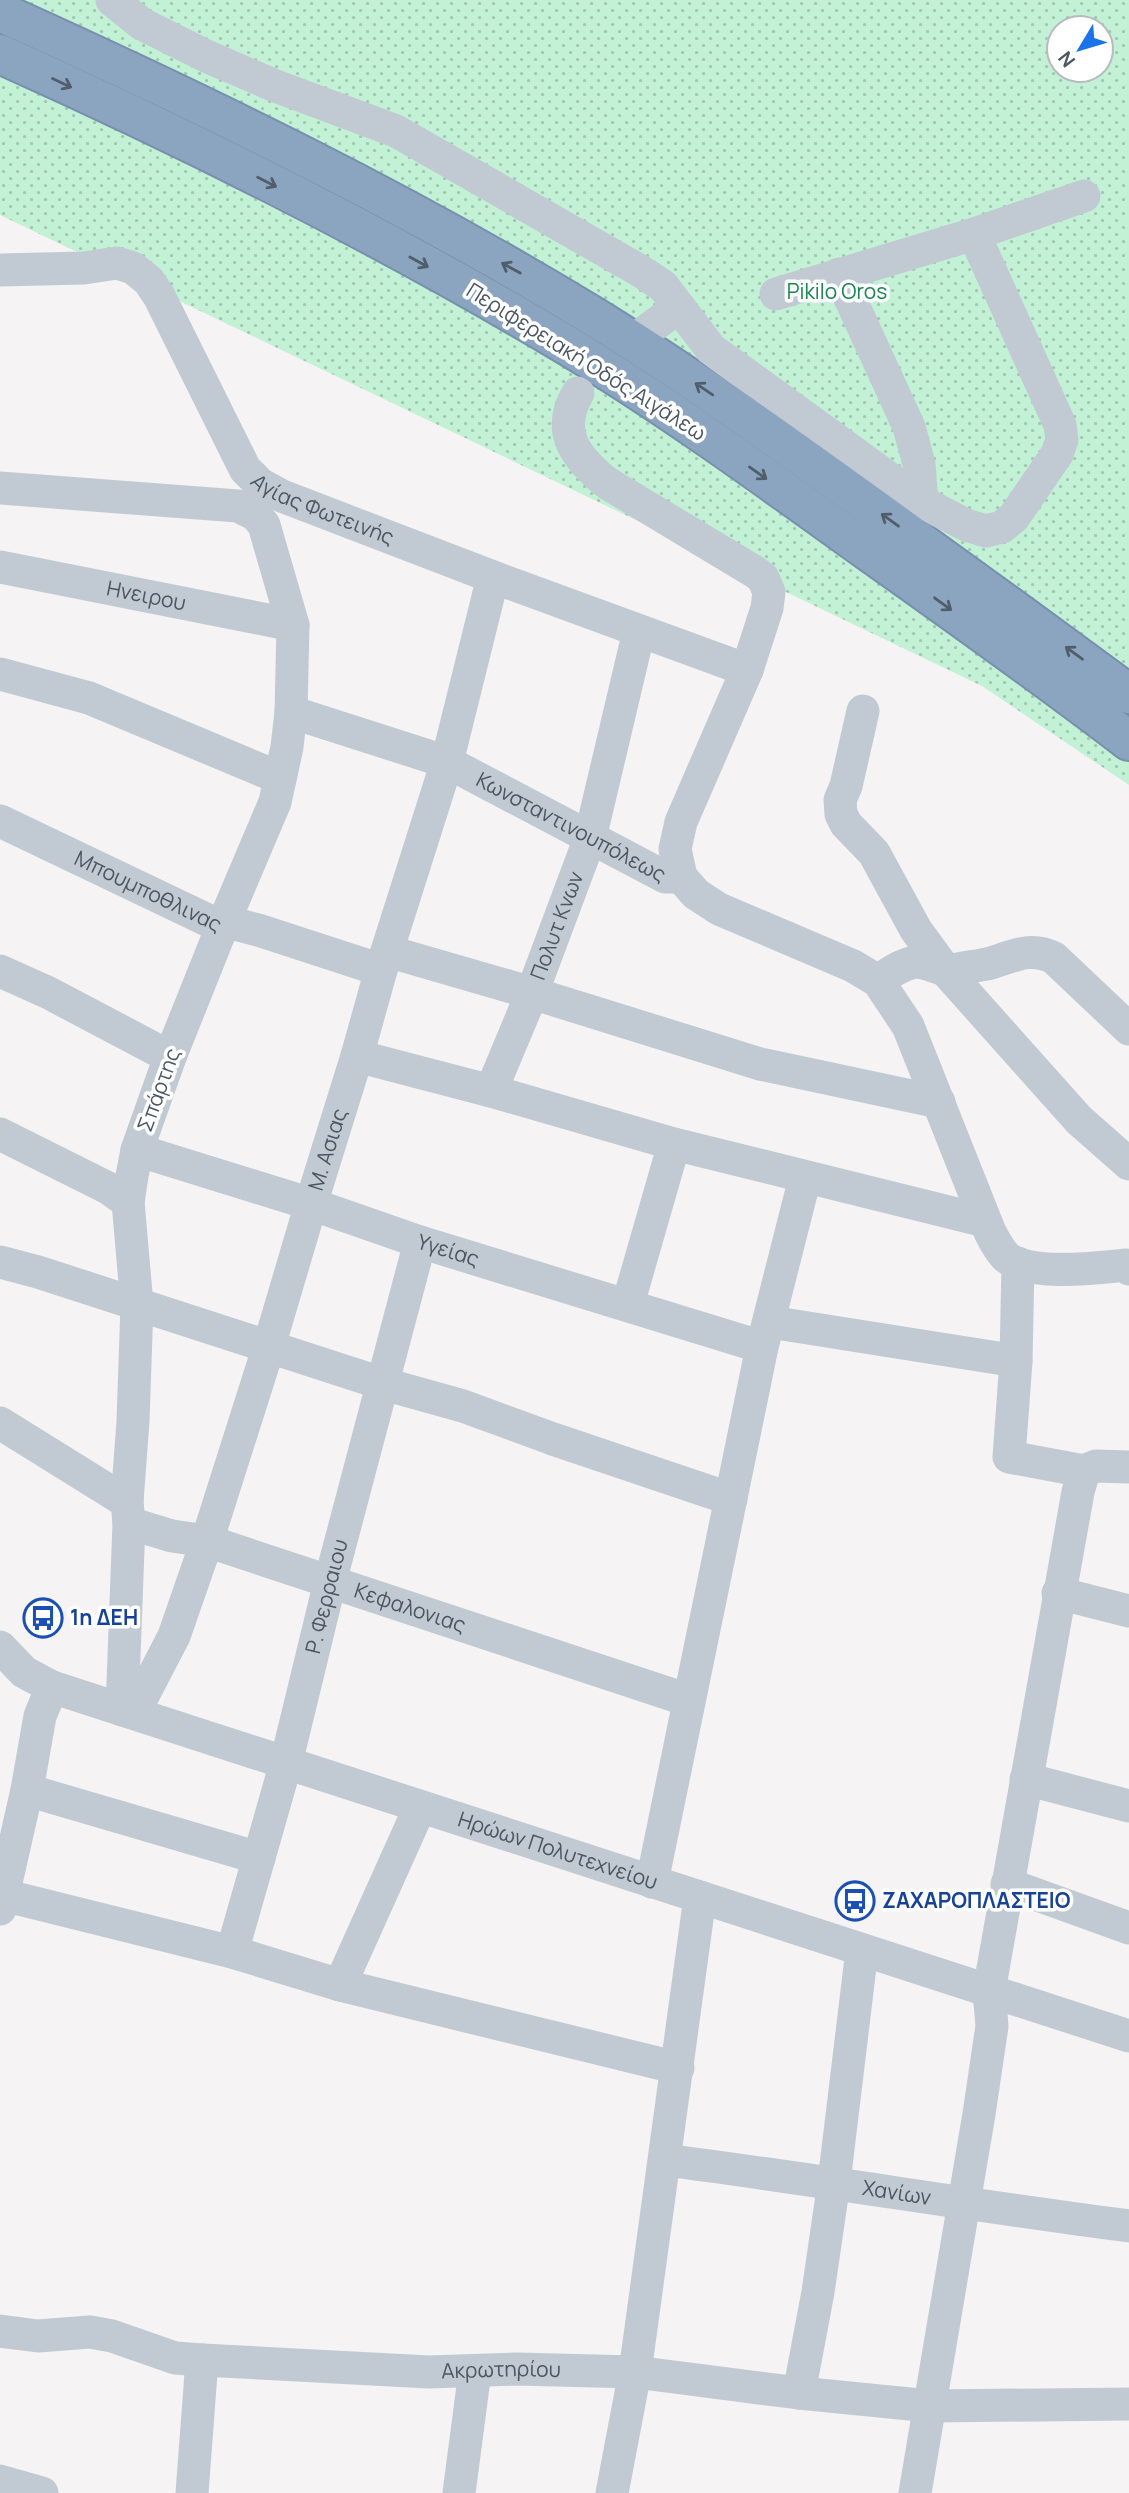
<svg xmlns="http://www.w3.org/2000/svg" width="1129" height="2493" font-family="Manrope,sans-serif">
<style>
.park{fill:url(#park-dots);fill-rule:evenodd}
.lines{fill:none;stroke-linecap:round;stroke-linejoin:round}
.highway-casing{stroke:#7690ad;stroke-width:42}
.minor{stroke:#c1cad2;stroke-width:33}
.highway{stroke:#8ba5c1;stroke-width:38}
.oneway{stroke:#505e6b}
.labels{text-anchor:middle;stroke-width:7;stroke-linejoin:round;paint-order:stroke}
.park-label{font-size:21px;fill:#17864f;stroke:#fff}
.street-label{font-size:21px;fill:#4a5661;stroke:#fff}
.transit-label{font-size:21px;font-weight:bold;fill:#164399;stroke:#fff;text-anchor:start}
</style>
<defs>
<pattern id="park-dots" width="8" height="8" patternUnits="userSpaceOnUse" patternTransform="scale(1.75)"><rect width="8" height="8" fill="#c3f1d5"/><path d="M2 2h.1M6 6h.1" fill="none" stroke="#a0c6b0" stroke-width="1.8" stroke-linecap="round"/></pattern>
</defs>
<rect width="100%" height="100%" fill="#f5f3f3"/>
<!-- park -->
<path class="park" d="M0 0H1129V785L982 686 0 215ZM1059 28H1101V70H1059Z"/>
<g class="lines">
<!-- highway casing -->
<g class="highway-casing">
<g id="highway">
<path d="M0 12C202 103 402 200 591 315 689 375 783 443 876 510 961 571 1045 632 1129 694"/>
<path d="M0 54C194 141 386 237 568 346 667 406 761 474 854 541 947 607 1039 672 1129 741"/>
</g>
</g>
<!-- minor -->
<g class="minor">
<path d="M112 0 142 24 206 56 273 85 396 131 642 272 663 286 679 307 646 331"/>
<path id="s1" d="M0 270 84 268 117 263 133 268 149 281 159 296 245 469 260 484 282 496 493 577 747 670"/>
<path d="M839 274 909 427 919 464 922 502"/>
<path d="M776 294 974 234 1084 196"/>
<path d="M679 307 711 349 922 502 966 525 986 531 1002 527 1014 517 1057 454 1062 440 1060 425 974 234"/>
<path d="M578 393C555 432 576 458 607 483L755 572 763 578 769 592 767 608 747 670 681 822 675 849 681 877"/>
<path d="M0 488 238 506 256 515 264 525 293 625 291 712 287 747 275 802 222 927 170 1057 137 1150 132 1176 128 1202 137 1305 133 1421 127 1502 129 1523 122 1710"/>
<path id="s2" d="M0 567 293 625"/>
<path d="M0 674 89 698 280 778"/>
<path d="M863 711 846 786 840 800 841 814 846 824 874 853 916 930 946 971 1079 1120 1129 1164"/>
<path id="s3" d="M291 712 447 762 665 877H681L696 894 719 909 853 966 878 981 908 1026 990 1232C994 1240 999 1249 1005 1256 1027 1277 1097 1268 1126 1265L1129 1269"/>
<path id="s4" d="M0 821 222 927 235 924 258 930 381 970"/>
<path d="M387 951 532 993 760 1064 939 1102"/>
<path d="M0 971 49 993 170 1057"/>
<path d="M878 981C888 974 899 966 911 963 926 959 939 972 953 970 966 967 979 966 991 963 1014 956 1031 946 1054 958L1129 1029"/>
<path d="M357 1056 491 1091 674 1144 985 1221"/>
<path id="s5" d="M491 1091 532 993 590 838 639 631"/>
<path d="M0 1134 108 1188 128 1202"/>
<path id="s6" d="M137 1150 311 1204 420 1242 762 1347"/>
<path d="M0 1262 38 1272 384 1384 463 1406 553 1439 731 1499"/>
<path d="M1018 1263 1016 1361 1009 1457 1084 1471"/>
<path d="M628 1304 674 1144"/>
<path d="M770 1322 1016 1361"/>
<path d="M0 1423 127 1502"/>
<path id="s7" d="M129 1523 172 1536 207 1541 688 1700"/>
<path d="M1058 1593 1129 1611"/>
<path id="s8" d="M0 1647 24 1672 52 1687 1129 2036"/>
<path id="s9" d="M134 1713 174 1636 207 1541 269 1346 311 1204 357 1056 381 970 447 762 493 577"/>
<path d="M1026 1779 1129 1806"/>
<path d="M27 1790 259 1858"/>
<path d="M652 1882 762 1347 805 1178"/>
<path d="M1007 1884 1129 1928"/>
<path d="M3 1895 232 1952 340 1985 678 2068"/>
<path d="M0 1909 27 1790 40 1716 52 1687"/>
<path id="s10" d="M232 1952 286 1763 330 1582 420 1242"/>
<path d="M340 1985 420 1807"/>
<path id="s11" d="M665 2160C820 2180 974 2206 1129 2226"/>
<path id="s12" d="M0 2331 38 2336 90 2332 112 2336 175 2358 202 2360 429 2372 516 2369 635 2372 799 2393 930 2406 1129 2404"/>
<path d="M799 2393 818 2292 834 2182 862 1950"/>
<path d="M0 2481 42 2493"/>
<path d="M192 2493 202 2360"/>
<path d="M459 2493 475 2371"/>
<path d="M612 2493 635 2372 700 1897"/>
<path d="M915 2493 979 2114 992 2026 989 1991 1078 1492 1084 1471 1096 1466 1129 1467"/>
</g>
<!-- highway -->
<use href="#highway" class="highway"/>
</g>
<!-- one-way arrows -->
<defs><path id="oneway-shaft" d="M-6 0H5M1.5-3L5.5 0L1.5 3" fill="none" stroke-width="1.6" stroke-linecap="round" stroke-linejoin="round" transform="scale(1.75)"/></defs>
<g class="oneway">
<use href="#oneway-shaft" transform="translate(62 83) rotate(25)"/>
<use href="#oneway-shaft" transform="translate(267 182) rotate(27)"/>
<use href="#oneway-shaft" transform="translate(419 262) rotate(29)"/>
<use href="#oneway-shaft" transform="translate(511 268) rotate(-151)"/>
<use href="#oneway-shaft" transform="translate(704 389) rotate(-146)"/>
<use href="#oneway-shaft" transform="translate(758 473) rotate(35)"/>
<use href="#oneway-shaft" transform="translate(890 520) rotate(-144)"/>
<use href="#oneway-shaft" transform="translate(943 604) rotate(36)"/>
<use href="#oneway-shaft" transform="translate(1074 653) rotate(-144)"/>
</g>
<!-- icons -->
<defs>
<g id="bus-ring" transform="scale(2.0125)"><circle r="9.5" fill="#fff" stroke="#1a4fb4" stroke-width="1.5"/><path d="M-5-6H5V4H4V6H2V4H-2V6H-4V4H-5ZM-3.5-4V0h7V-4ZM-3.5 1.2v1.5H-2V1.2ZM2 1.2v1.5H3.5V1.2Z" fill="#1a4fb4"/></g>
</defs>
<g fill-rule="evenodd">
<use href="#bus-ring" x="43" y="1618"/>
<use href="#bus-ring" x="855" y="1901"/>
</g>
<g class="labels">
<!-- park labels -->
<g class="park-label">
<text x="837" y="299">Pikilo Oros</text>
</g>
<!-- street labels -->
<g class="street-label">
<text transform="translate(586 362) rotate(32)" y="7">Περιφερειακή Οδός Αιγάλεω</text>
<text dy="7" stroke="none"><textPath href="#s1" startOffset="455">Αγίας Φωτεινής</textPath></text>
<text dy="7" stroke="none"><textPath href="#s2" startOffset="149">Ηνειρου</textPath></text>
<text dy="7" stroke="none"><textPath href="#s3" startOffset="304">Κωνσταντινουπόλεως</textPath></text>
<text dy="7" stroke="none"><textPath href="#s4" startOffset="164">Μπουμποθλινας</textPath></text>
<text dy="7" stroke="none"><textPath href="#s5" startOffset="178">Πολυτ Κνων</textPath></text>
<text transform="translate(159 1090) rotate(-70)" y="7">Σπάρτης</text>
<text dy="7" stroke="none"><textPath href="#s9" startOffset="597">Μ. Ασιας</textPath></text>
<text dy="7" stroke="none"><textPath href="#s6" startOffset="327">Υγείας</textPath></text>
<text dy="7" stroke="none"><textPath href="#s10" startOffset="368">Ρ. Φερραιου</textPath></text>
<text dy="7" stroke="none"><textPath href="#s7" startOffset="294">Κεφαλονιας</textPath></text>
<text dy="7" stroke="none"><textPath href="#s8" startOffset="598">Ηρώων Πολυτεχνείου</textPath></text>
<text dy="7" stroke="none"><textPath href="#s11" startOffset="234">Χανίων</textPath></text>
<text dy="7" stroke="none"><textPath href="#s12" startOffset="506">Ακρωτηρίου</textPath></text>
</g>
<!-- transit labels -->
<g class="transit-label">
<text x="70" y="1625">1η ΔΕΗ</text>
<text x="882" y="1908">ΖΑΧΑΡΟΠΛΑΣΤΕΙΟ</text>
</g>
</g>
<!-- north arrow -->
<g transform="translate(1080 49) rotate(232)"><circle r="33" fill="#ffffff" stroke="#b7bbc0" stroke-width="2"/>
<path d="M0-5L12 26L0 18L-12 26Z" fill="#1a73e8"/>
<text y="-10" font-size="19" font-weight="bold" text-anchor="middle" fill="#4a5661">N</text>
</g>
</svg>
